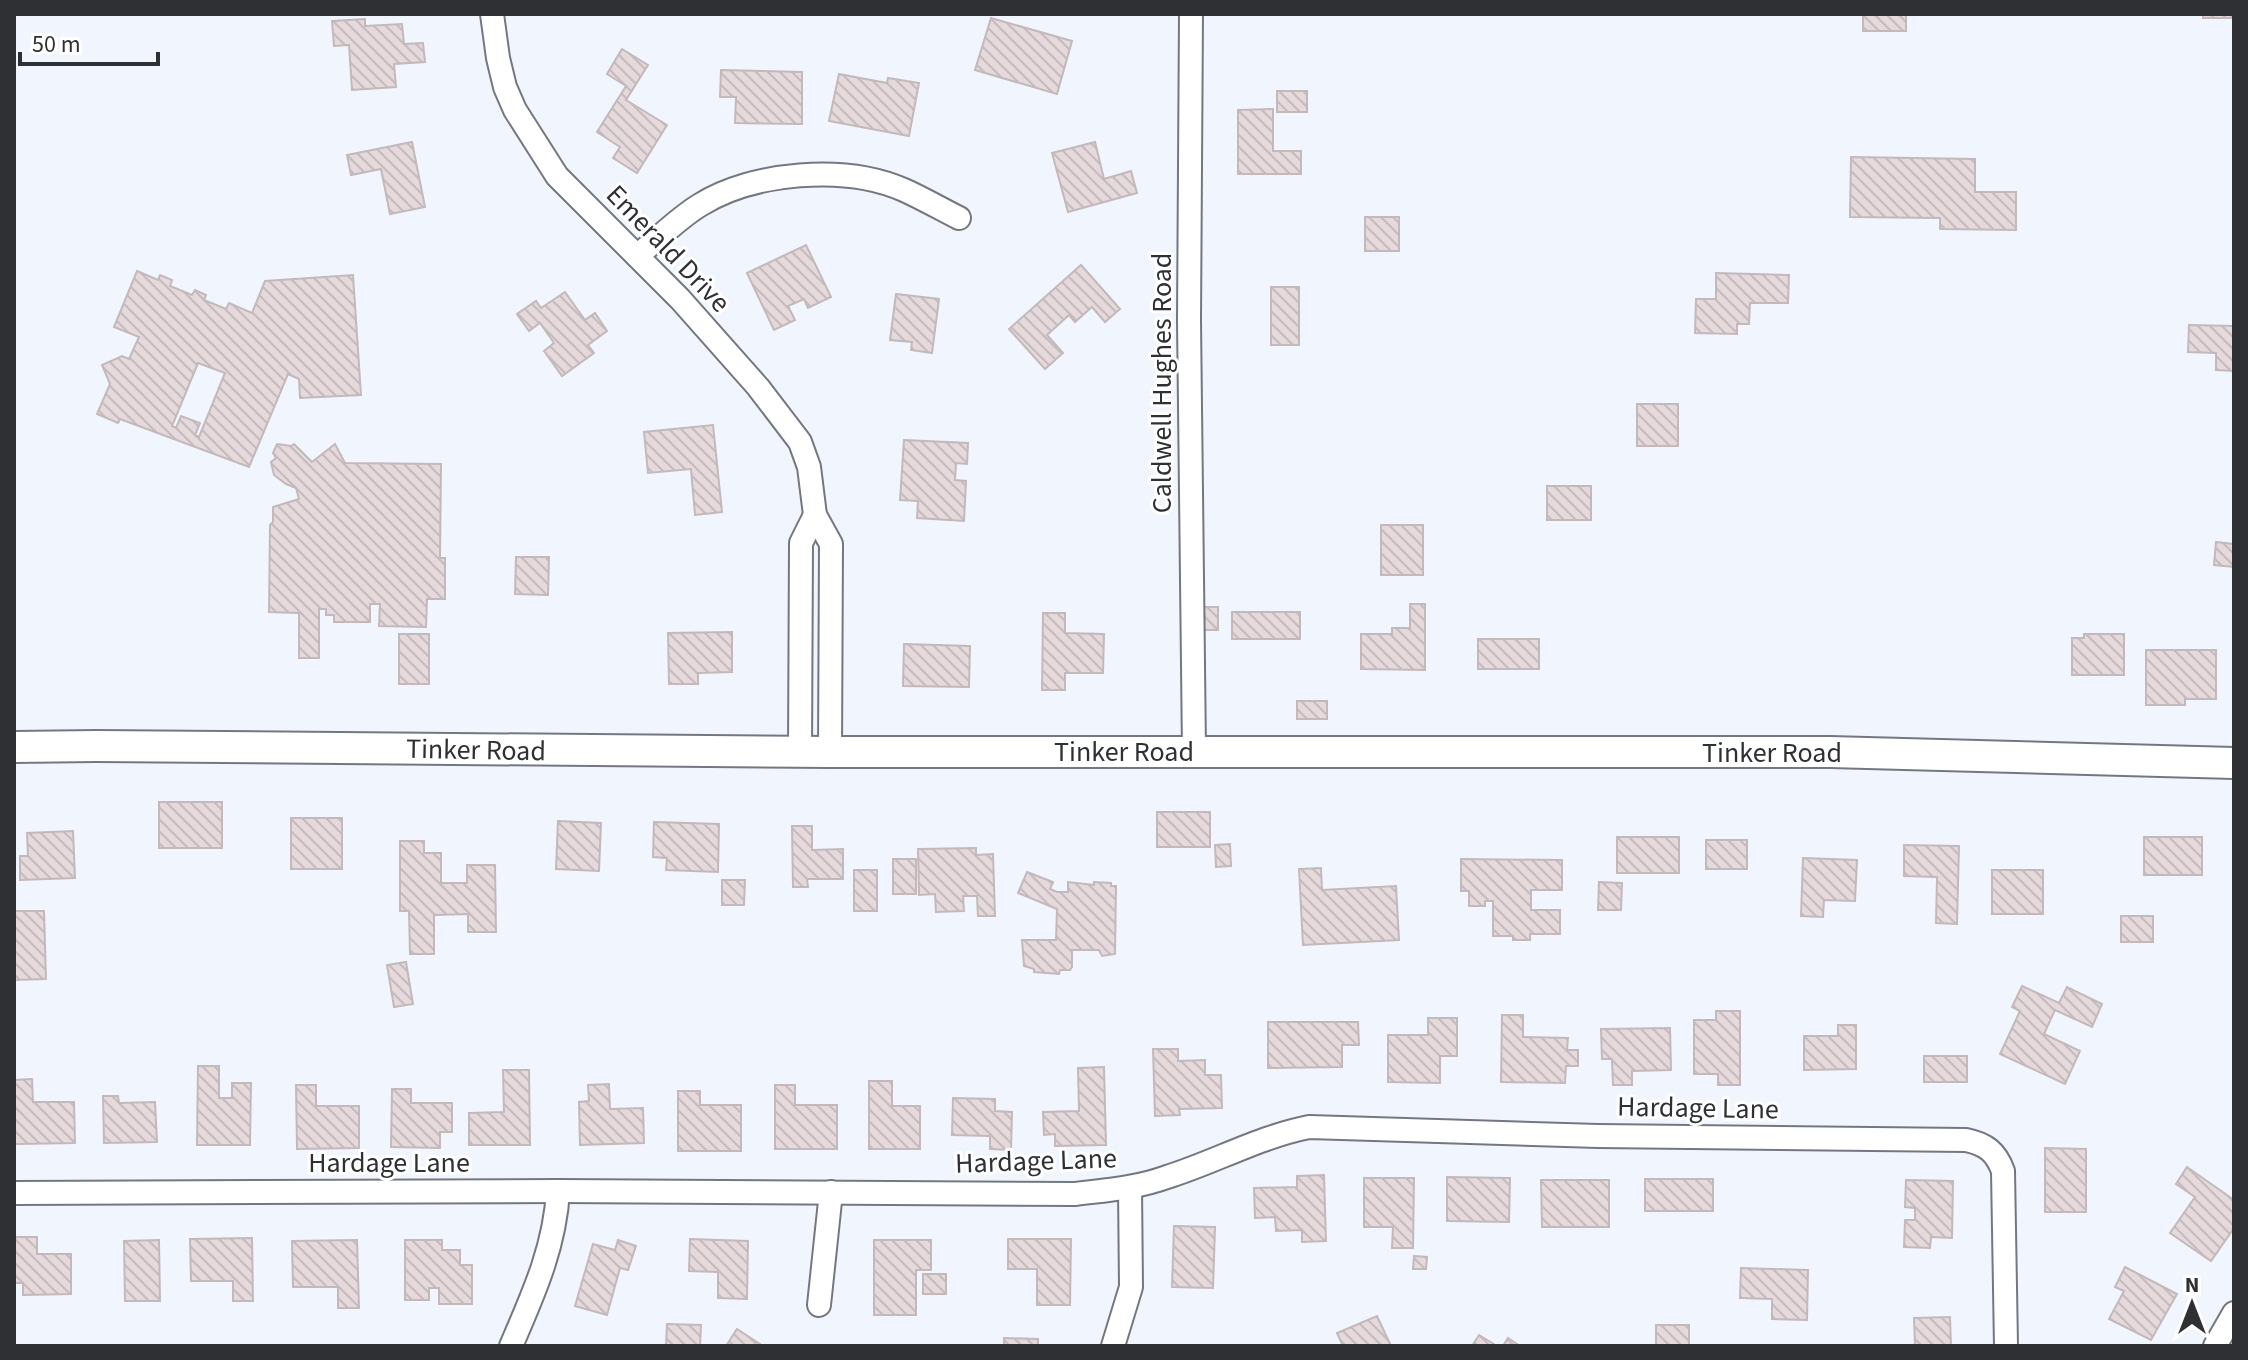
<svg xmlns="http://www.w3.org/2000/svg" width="2248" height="1360" font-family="'Source Sans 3',sans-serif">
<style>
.building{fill:url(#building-back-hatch);stroke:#c3b8bb;stroke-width:2;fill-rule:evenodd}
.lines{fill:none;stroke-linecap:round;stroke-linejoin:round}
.minor-casing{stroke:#737880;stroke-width:26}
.secondary-casing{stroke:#737880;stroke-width:34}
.minor{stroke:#fff;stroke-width:22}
.secondary{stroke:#fff;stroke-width:30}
.labels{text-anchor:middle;stroke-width:6;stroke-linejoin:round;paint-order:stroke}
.street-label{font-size:28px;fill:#2e3034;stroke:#fff}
</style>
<defs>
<pattern id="building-back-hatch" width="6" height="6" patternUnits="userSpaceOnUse" patternTransform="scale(2)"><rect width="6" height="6" fill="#e5d9dc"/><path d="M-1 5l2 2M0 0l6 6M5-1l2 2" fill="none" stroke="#c5bbbd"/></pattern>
</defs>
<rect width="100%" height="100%" fill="#f1f6fe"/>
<!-- building -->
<g class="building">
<rect x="1863" y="14" width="43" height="17"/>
<rect x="2203" y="14" width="28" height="4"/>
<path d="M991 18 1072 41 1057 94 975 70Z"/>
<path d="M365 19V26L402 24 404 44 423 43 425 62 394 64 396 87 352 90 349 45 334 46 332 21Z"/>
<path d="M622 49 648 65 626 100 667 125 637 173 613 158 620 147 597 132 626 86 607 74Z"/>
<path d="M721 70 802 72V124L735 123 736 97H720Z"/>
<path d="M839 74 887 83 888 78 919 83 909 136 829 121Z"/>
<rect x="1277" y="91" width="30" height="21"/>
<path d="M1273 109V151H1301V174H1238V110Z"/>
<path d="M412 142 425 207 390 214 381 169 351 175 347 155Z"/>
<path d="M1095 142 1104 179 1131 171 1137 193 1068 212 1052 153Z"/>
<path d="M1851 157 1975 159V192H2016V230L1940 229V218L1850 217Z"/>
<rect x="1365" y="217" width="34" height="34"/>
<path d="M806 245 831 297 808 308 804 299 788 306 795 320 774 330 747 273Z"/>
<path d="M1081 265 1120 309 1105 322 1092 307 1075 322 1069 315 1047 335 1063 353 1045 369 1009 329Z"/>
<path d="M137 271 158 280 160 275 172 280 170 286 192 295 195 290 206 295 204 300 226 309 229 303 252 313 265 281 353 275 361 395 300 398 299 379 288 374 249 467 120 419 118 423 97 414 110 384 102 365 122 356 129 359 139 337 114 327ZM198 363 225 373 199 437 195 435 200 423 181 416 176 428 172 426Z"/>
<path d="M1716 273 1789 275 1788 303H1750L1749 324H1737V334L1695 333 1696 299H1716Z"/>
<rect x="1271" y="287" width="28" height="58"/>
<path d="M565 292 585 320 595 313 607 331 588 345 594 353 562 376 544 351 554 343 540 323 529 331 517 314 536 301 541 308Z"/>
<path d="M896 294 939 299 932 353 911 350 912 342 890 340Z"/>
<path d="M2189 325 2234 326V371L2216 370V353L2188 352Z"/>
<rect x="1637" y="404" width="41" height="42"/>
<path d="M713 425 722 512 695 515 691 469 648 473 644 432Z"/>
<path d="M904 440 968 443 967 464 956 463 955 480 966 481 964 521 917 518 918 501 900 500Z"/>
<path d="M277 444 291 446 294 444 312 462 335 444 345 463 441 464 440 558H445V599H427L426 627 379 626 380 604H370V622H334V615H326V609H319V658H299V613L269 612 270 525 273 522V507L299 499 296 488 286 484 274 475 271 462 276 458 273 453Z"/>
<rect x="1547" y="486" width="44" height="34"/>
<rect x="1381" y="525" width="42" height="50"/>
<path d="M2216 542 2234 544V567L2214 565Z"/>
<path d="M516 557H549L548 595 515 594Z"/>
<path d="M1410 604H1425V670L1361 669V634H1392V628H1410Z"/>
<rect x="1195" y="607" width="23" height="23"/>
<rect x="1232" y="612" width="68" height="27"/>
<path d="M1043 613H1065V633L1104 634 1103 673H1065V690H1042Z"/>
<path d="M732 632V672L698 673V684H669L668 633Z"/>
<rect x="399" y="634" width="30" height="50"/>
<path d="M2084 634H2124V675H2072V638H2084Z"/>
<rect x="1478" y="639" width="61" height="30"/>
<path d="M904 644 970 646 969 687 903 686Z"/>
<path d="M2146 650H2216V699H2185V705H2146Z"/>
<rect x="1297" y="701" width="30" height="18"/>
<rect x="159" y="802" width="63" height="46"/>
<rect x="1157" y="812" width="53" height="35"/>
<rect x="291" y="818" width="51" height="51"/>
<path d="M558 821 601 823 599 871 556 869Z"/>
<path d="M654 822 719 824 718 872 666 870 667 858 653 857Z"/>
<path d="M792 826H812V850L843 849V879H807L808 887H793Z"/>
<path d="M73 831 75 878 20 880V856H28L27 833Z"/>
<rect x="1617" y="837" width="62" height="36"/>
<rect x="2144" y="837" width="58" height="38"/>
<rect x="1706" y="840" width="41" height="29"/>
<path d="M400 841H424V853H441V883H467V865H495L496 932H468V914L434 915V954H410L409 911H400Z"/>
<path d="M1230 844 1231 866 1216 867 1215 845Z"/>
<path d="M1904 845 1959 846 1957 924 1936 923 1937 877 1904 876Z"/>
<path d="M976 848V855L993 854 995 916H978L977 896H963L964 911 936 912 935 894 919 895 918 849Z"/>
<path d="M1803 858 1857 860 1855 901 1824 900 1823 917 1801 916Z"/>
<rect x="893" y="859" width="23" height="35"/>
<path d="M1461 859 1562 860V890H1531V910H1560V934H1530V940H1513V936H1493V901H1485V906H1469V891H1461Z"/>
<path d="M1321 868 1322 890 1396 886 1399 940 1303 945 1299 869Z"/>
<rect x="854" y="870" width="23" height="41"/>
<rect x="1992" y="870" width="51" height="44"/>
<path d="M1027 872 1053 882 1050 889 1057 892H1068V882L1094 885V882L1111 883V886H1116L1115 954 1102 956 1099 950H1072V967L1070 970H1060L1059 974 1034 972V969L1024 966 1022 940H1056L1057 909 1018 893Z"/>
<path d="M722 880H745L744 905H722Z"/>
<path d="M1599 882 1622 883 1621 910H1598Z"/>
<path d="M14 911H44L46 979 14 980Z"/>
<rect x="2121" y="916" width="32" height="26"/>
<path d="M406 962 413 1004 394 1007 387 965Z"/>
<path d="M2022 986 2059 1003 2067 987 2102 1004 2092 1027 2055 1010 2044 1034 2080 1051 2065 1084 2000 1054 2020 1011 2012 1007Z"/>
<path d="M1716 1011H1740V1085H1718V1074H1694V1020H1716Z"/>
<path d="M1502 1015H1523V1037L1568 1038 1567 1050H1578V1066H1566L1565 1083 1501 1082Z"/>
<path d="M1428 1018H1457V1056H1440V1083L1388 1082V1035H1428Z"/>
<path d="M1268 1022H1358L1359 1045H1342V1067L1268 1068Z"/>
<path d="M1838 1025H1856V1069L1804 1070V1036H1838Z"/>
<path d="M1670 1028 1671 1070 1632 1071V1085H1613L1612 1059H1602L1601 1029Z"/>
<path d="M1153 1049H1178V1061L1205 1060V1075H1221L1222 1108 1179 1109 1180 1115 1155 1116Z"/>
<rect x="1924" y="1056" width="43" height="26"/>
<path d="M198 1066H219V1098H232V1083H251L250 1145H197Z"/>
<path d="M1104 1067 1106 1145 1055 1146V1134L1044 1135 1043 1112 1079 1111 1078 1068Z"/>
<path d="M503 1070H529L530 1145H469V1113L504 1112Z"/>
<path d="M32 1079 33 1102H74L75 1143 15 1144 14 1080Z"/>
<path d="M869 1081H892V1106H920V1149H869Z"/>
<path d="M609 1084 610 1109 643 1108 644 1143 580 1145 579 1102 589 1101 588 1085Z"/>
<path d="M296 1085H316V1106H359V1148L297 1149Z"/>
<path d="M775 1085H795V1105H837V1149H775Z"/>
<path d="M392 1089H411V1103H452V1132H440V1148L391 1147Z"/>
<path d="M678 1091H700V1105H741V1151H678Z"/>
<path d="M103 1096H118L119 1103 155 1102 157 1142 104 1143Z"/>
<path d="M953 1098 995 1099V1111L1012 1112 1011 1150 990 1149V1136L952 1135Z"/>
<path d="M2045 1148 2086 1149V1212H2045Z"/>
<path d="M2187 1167 2234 1200V1228L2211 1261 2170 1233 2195 1197 2176 1184Z"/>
<path d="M1324 1175 1326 1241 1302 1242V1230L1276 1231 1275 1217 1255 1218 1254 1188 1297 1187V1176Z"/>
<path d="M1447 1177 1510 1178 1509 1222 1447 1221Z"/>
<path d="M1364 1178H1414L1413 1248H1392L1393 1227H1364Z"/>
<rect x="1645" y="1179" width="68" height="32"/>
<path d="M1541 1180H1609V1227H1542Z"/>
<path d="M1906 1180 1953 1181 1952 1238 1931 1237 1930 1248 1904 1247 1905 1220H1915V1208L1905 1207Z"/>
<path d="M1174 1226 1215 1227 1213 1288 1172 1287Z"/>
<path d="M14 1237H37V1254H71V1294L23 1295V1283H14Z"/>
<path d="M252 1238 253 1301H233V1281H191L190 1239Z"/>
<path d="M690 1239 748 1241 747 1299 718 1298V1272L689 1271Z"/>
<path d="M1008 1239H1071L1070 1305H1037V1269H1008Z"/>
<path d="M159 1240 160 1301H125L124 1241Z"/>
<path d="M357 1240 359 1308H338V1287H293L292 1241Z"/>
<path d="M405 1240H442V1250H460V1265H472V1304H439V1288H429V1300H405Z"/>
<path d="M618 1240 636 1246 628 1270 620 1268 607 1315 575 1306 593 1244 615 1250Z"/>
<path d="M874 1240H931V1270H916V1315H874Z"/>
<path d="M1414 1256 1427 1257 1426 1269H1413Z"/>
<path d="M2125 1267 2177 1294 2151 1340 2109 1319 2124 1291 2115 1287Z"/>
<path d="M1741 1268 1808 1270 1807 1320 1772 1319V1299L1740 1298Z"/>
<rect x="923" y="1274" width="23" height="20"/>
<path d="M1377 1316 1391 1346H1343L1337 1333Z"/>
<path d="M1950 1317 1951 1346H1915L1914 1318Z"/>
<path d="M667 1324 701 1325 700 1346H666Z"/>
<rect x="1656" y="1325" width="33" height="21"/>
<path d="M737 1329 763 1346H726Z"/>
<path d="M1479 1335 1497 1346H1472Z"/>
<path d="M1004 1338 1038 1339V1346H1004Z"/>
<path d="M1508 1338 1520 1346H1503Z"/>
</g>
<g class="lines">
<!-- minor casing -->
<g class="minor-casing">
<g id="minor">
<path d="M492 14 498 58 505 87 515 110 557 176 680 299 758 387 800 442 809 467 815 515 831 544 830 752"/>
<path d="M1191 14 1189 320 1194 751"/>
<path d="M637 256C657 240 677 219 700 205 753 172 845 164 904 190 922 198 941 209 959 218"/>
<path d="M800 752 801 543 815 515"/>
<path d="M14 1193 558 1191 1075 1194C1107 1190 1137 1188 1167 1177 1215 1162 1259 1137 1309 1127L1598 1136 1966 1140C1986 1144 1996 1152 2003 1171L2006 1346"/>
<path d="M819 1305 831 1192"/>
<path d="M511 1346C533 1295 555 1247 558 1191"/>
<path d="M1113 1346 1131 1287 1130 1188"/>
<path d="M2215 1346 2234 1313"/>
</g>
</g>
<!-- secondary casing -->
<g class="secondary-casing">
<path id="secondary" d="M14 747 96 746 830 752H1830L2234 763"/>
</g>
<!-- minor -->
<use href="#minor" class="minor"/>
<!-- secondary -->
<use href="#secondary" class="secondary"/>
</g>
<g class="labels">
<!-- street labels -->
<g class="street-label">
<text transform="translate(669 248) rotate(46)" y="10">Emerald Drive</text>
<text transform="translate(1161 383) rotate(-90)" y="10">Caldwell Hughes Road</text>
<text transform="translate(476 749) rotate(1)" y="10">Tinker Road</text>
<text x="1124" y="761">Tinker Road</text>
<text x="1772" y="762">Tinker Road</text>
<text transform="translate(1698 1107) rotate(1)" y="10">Hardage Lane</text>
<text transform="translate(1036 1160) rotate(-2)" y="10">Hardage Lane</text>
<text x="389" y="1172">Hardage Lane</text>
</g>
</g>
<!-- border -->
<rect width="2248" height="1360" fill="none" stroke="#2e3034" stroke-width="32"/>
<!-- north arrow -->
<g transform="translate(2192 1304)" stroke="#ffffff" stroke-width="6" paint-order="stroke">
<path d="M0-6L14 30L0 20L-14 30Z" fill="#2e3034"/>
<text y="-12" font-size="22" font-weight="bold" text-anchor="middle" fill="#2e3034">N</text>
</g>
<!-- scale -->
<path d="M20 52v12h138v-12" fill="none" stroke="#2e3034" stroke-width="4"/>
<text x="32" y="52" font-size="24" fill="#2e3034" stroke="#ffffff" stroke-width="6" paint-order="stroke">50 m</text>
</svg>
